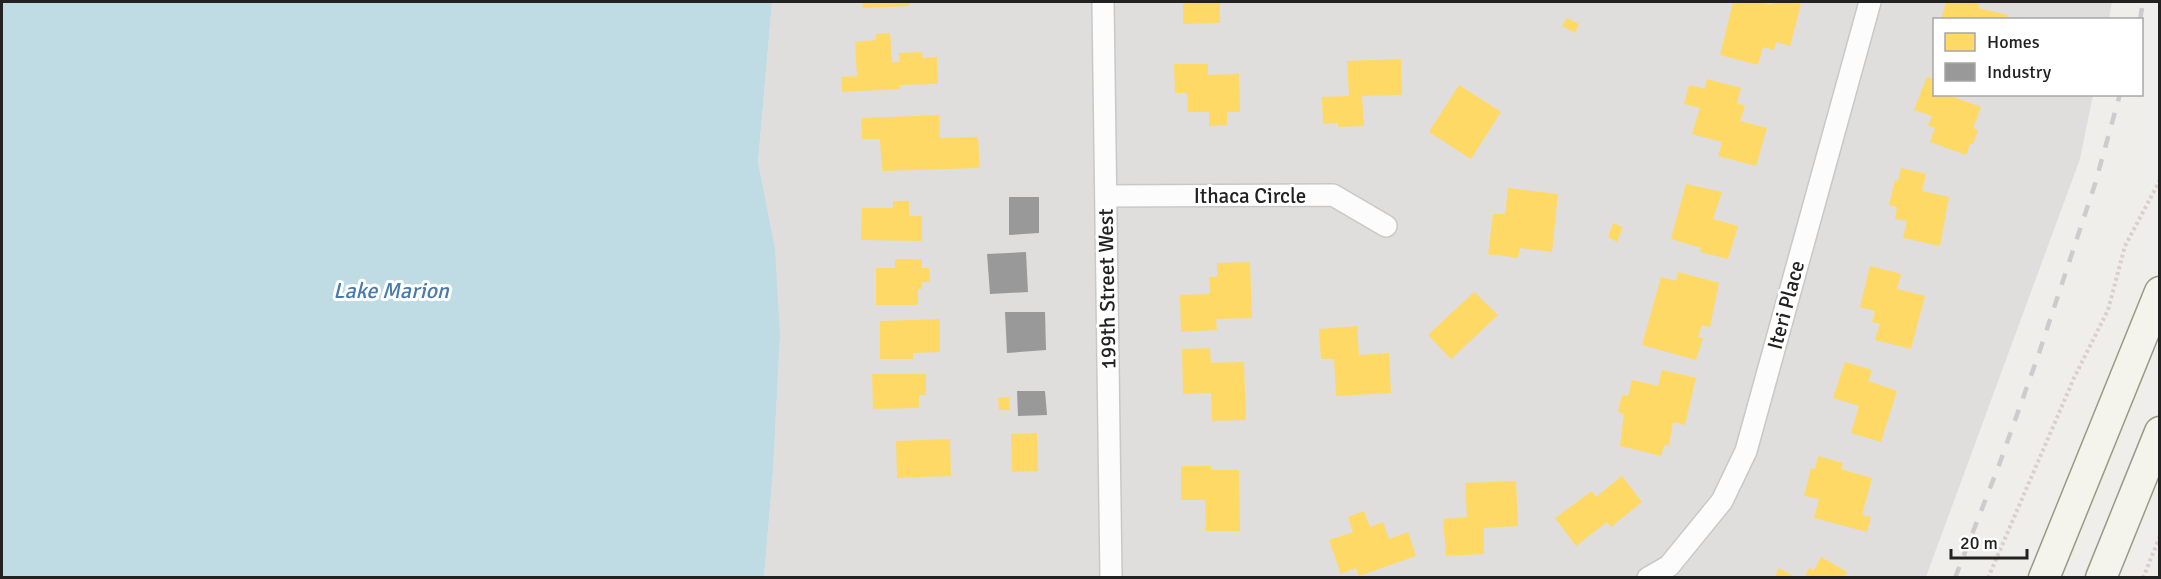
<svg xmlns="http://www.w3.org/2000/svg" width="2161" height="579" font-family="Signika,sans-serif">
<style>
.residential{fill:#dfdedc}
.water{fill:#bfdbe3}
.homes{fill:#ffd966}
.industry{fill:#999}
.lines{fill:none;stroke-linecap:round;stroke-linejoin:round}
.street-casing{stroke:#c9c8c7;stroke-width:24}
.secondary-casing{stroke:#999a82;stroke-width:33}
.path{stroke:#dccecd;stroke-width:4;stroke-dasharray:3 3;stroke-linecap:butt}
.street{stroke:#fdfcfc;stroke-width:21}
.secondary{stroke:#f4f4ed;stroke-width:30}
.rail{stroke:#ccc;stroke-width:4.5;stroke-dasharray:12 12;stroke-linecap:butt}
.labels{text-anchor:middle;stroke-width:6;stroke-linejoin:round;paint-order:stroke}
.street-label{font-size:21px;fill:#222;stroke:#fff}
.water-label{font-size:22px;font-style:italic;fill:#4a7aab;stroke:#fff}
</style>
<rect width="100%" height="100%" fill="#f0eeeb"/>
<!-- residential -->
<path class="residential" d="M772 2H2112L2109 19 1934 20V94L2093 95 2080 159 1926 577H764L773 472 780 336 758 163Z"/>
<!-- water -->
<path class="water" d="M2 2H772L758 163 775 249 780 336 773 472 764 577H2Z"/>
<!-- homes -->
<g class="homes">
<path d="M862 2H909V6L863 8Z"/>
<path d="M1183 2H1220V23L1183 24Z"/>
<path d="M1733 2H1759L1772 5 1773 2H1791L1801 4 1790 46 1776 42 1774 50 1763 47 1758 65 1720 55Z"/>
<path d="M1946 2H1980L1978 8 2008 15 2007 20H1941Z"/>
<path d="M1567 18 1579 24 1575 33 1562 26Z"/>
<path d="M890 33 892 62H900L899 53 922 52 923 58 937 57 938 84 899 85 900 89 842 92 841 77 857 76 855 42 876 40V34Z"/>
<path d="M1401 59 1402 95 1362 96 1364 126 1338 127V123L1323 124 1322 97 1349 96 1347 61Z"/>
<path d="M1174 64H1208V75L1239 74 1240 112H1227V125L1209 126V112H1188L1187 93H1175Z"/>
<path d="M1927 77 1934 79V94H1951V96L1981 107 1973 128 1978 130 1973 144H1970L1966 155 1930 142 1935 128 1928 126 1932 116 1914 110Z"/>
<path d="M1707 79 1741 88 1737 103 1745 106 1740 121 1767 128 1756 166 1718 156 1722 142 1692 134 1700 108 1684 104 1689 85 1705 89Z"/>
<path d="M1459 85 1501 112 1471 159 1429 132Z"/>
<path d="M939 115 940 138 978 137 980 168 882 171 880 139H862L861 118Z"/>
<path d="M1901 168 1926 174 1922 191 1949 197 1940 246 1903 238 1907 221 1895 219 1897 207 1889 205 1895 180 1898 181Z"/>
<path d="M1686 184 1722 192 1713 219 1738 226 1728 259 1700 252 1701 248 1671 239Z"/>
<path d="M1508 188 1558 194 1552 252 1520 248 1518 258 1488 254 1493 214H1505Z"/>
<path d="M893 201H909V216H922V241L861 240 862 208H893Z"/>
<path d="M1613 223 1623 227 1617 242 1608 237Z"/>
<path d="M895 259H922V268H929L930 282H922V289H918V305H876V268H895Z"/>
<path d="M1250 262 1252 318 1216 319 1217 330 1181 332 1180 295 1210 294 1209 277H1217V263Z"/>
<path d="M1870 266 1901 274 1897 289 1925 296 1911 349 1875 340 1880 324 1872 322 1875 311 1860 307Z"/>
<path d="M1678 272 1719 283 1710 327 1702 325 1698 337 1703 338 1696 360 1642 345 1661 277 1676 281Z"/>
<path d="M1474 292 1498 315 1451 359 1428 335Z"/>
<path d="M940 319V352L913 353V359H880V321Z"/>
<path d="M1357 326 1359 355 1389 353 1391 393 1336 396 1334 359H1321L1319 329Z"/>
<path d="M1210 348 1211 363 1244 362 1246 420 1212 421 1211 393 1183 394 1182 349Z"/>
<path d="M1845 362 1872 370 1868 381 1897 391 1881 442 1851 433 1859 406 1833 398Z"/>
<path d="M1662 370 1696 378 1685 425 1673 422 1669 446 1664 445 1661 456 1620 446 1624 414 1618 412 1622 395 1628 396 1632 380 1658 386Z"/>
<path d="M872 374H926V395H919V408L873 409Z"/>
<path d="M1009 397 1010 410H999L998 398Z"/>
<path d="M1037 433 1038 471 1012 472 1011 434Z"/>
<path d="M950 439 951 476 897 478 896 441Z"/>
<path d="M1818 456 1843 463 1841 469 1872 478 1862 515 1871 517 1867 532 1814 518 1819 499 1804 496 1811 468 1815 469Z"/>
<path d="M1181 466H1211V470H1239L1240 531H1206L1205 500H1181Z"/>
<path d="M1622 476 1642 502 1611 527 1607 522 1576 546 1555 518 1592 491 1596 497Z"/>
<path d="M1516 481 1518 526 1484 528V554L1446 556 1443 519 1467 517 1465 483Z"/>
<path d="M1364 511 1370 527 1383 522 1389 539 1408 532 1416 556 1359 576 1356 568 1341 574 1329 540 1353 532 1348 517Z"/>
<path d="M1821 557 1847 572 1844 578H1804L1809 568 1814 570Z"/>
<path d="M1779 568 1797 578H1774Z"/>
</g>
<!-- industry -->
<g class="industry">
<path d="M1009 197H1039V233L1009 235Z"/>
<path d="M1026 252 1028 292 990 294 987 254Z"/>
<path d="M1005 312H1045L1046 350 1007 353Z"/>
<path d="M1017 391H1045L1047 415 1018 416Z"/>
</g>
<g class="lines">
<!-- street casing -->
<g class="street-casing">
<g id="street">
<path d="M1103 2 1111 578"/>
<path d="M1106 196 1333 195 1386 226"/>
<path d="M1648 578 1669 566 1722 501 1746 451 1870 2"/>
</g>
</g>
<!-- secondary casing -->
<g class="secondary-casing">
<g id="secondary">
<path d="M2044 578 2160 292"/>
<path d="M2101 578 2160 432"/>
</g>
</g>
<!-- path -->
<g class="path">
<path d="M1988 578 2074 378 2108 310 2125 246 2160 180"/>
<path d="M2143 578 2160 536"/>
</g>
<!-- street -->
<use href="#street" class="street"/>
<!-- secondary -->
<use href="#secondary" class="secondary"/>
<!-- rail -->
<g class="rail">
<path d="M2140 20 2143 2"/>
<path d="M1955 578 1999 465 2038 356 2095 184 2120 94"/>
</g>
</g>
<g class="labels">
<!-- street labels -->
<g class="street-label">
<text x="1250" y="203">Ithaca Circle</text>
<text transform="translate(1107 289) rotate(-91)" y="7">199th Street West</text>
<text transform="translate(1786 305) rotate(-75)" y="7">Iteri Place</text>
</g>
<!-- water labels -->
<g class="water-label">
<text x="391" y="298">Lake Marion</text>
</g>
</g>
<!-- border -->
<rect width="2161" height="579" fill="none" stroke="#222222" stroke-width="6"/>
<!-- legend -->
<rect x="1933" y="18" width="210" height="78" fill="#ffffff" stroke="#a7a7a7" stroke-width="1.5"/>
<rect x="1945" y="33" width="30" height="18" fill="#ffd966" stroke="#a7a7a7" stroke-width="1.5"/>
<text x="1987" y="48" font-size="18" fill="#222222">Homes</text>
<rect x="1945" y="63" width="30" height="18" fill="#999999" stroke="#a7a7a7" stroke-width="1.5"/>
<text x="1987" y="78" font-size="18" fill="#222222">Industry</text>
<!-- scale -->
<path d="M1951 549v9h76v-9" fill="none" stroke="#222222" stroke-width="3"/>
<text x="1960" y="549" font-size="18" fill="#222222" stroke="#ffffff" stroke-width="4.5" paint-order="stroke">20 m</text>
</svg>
